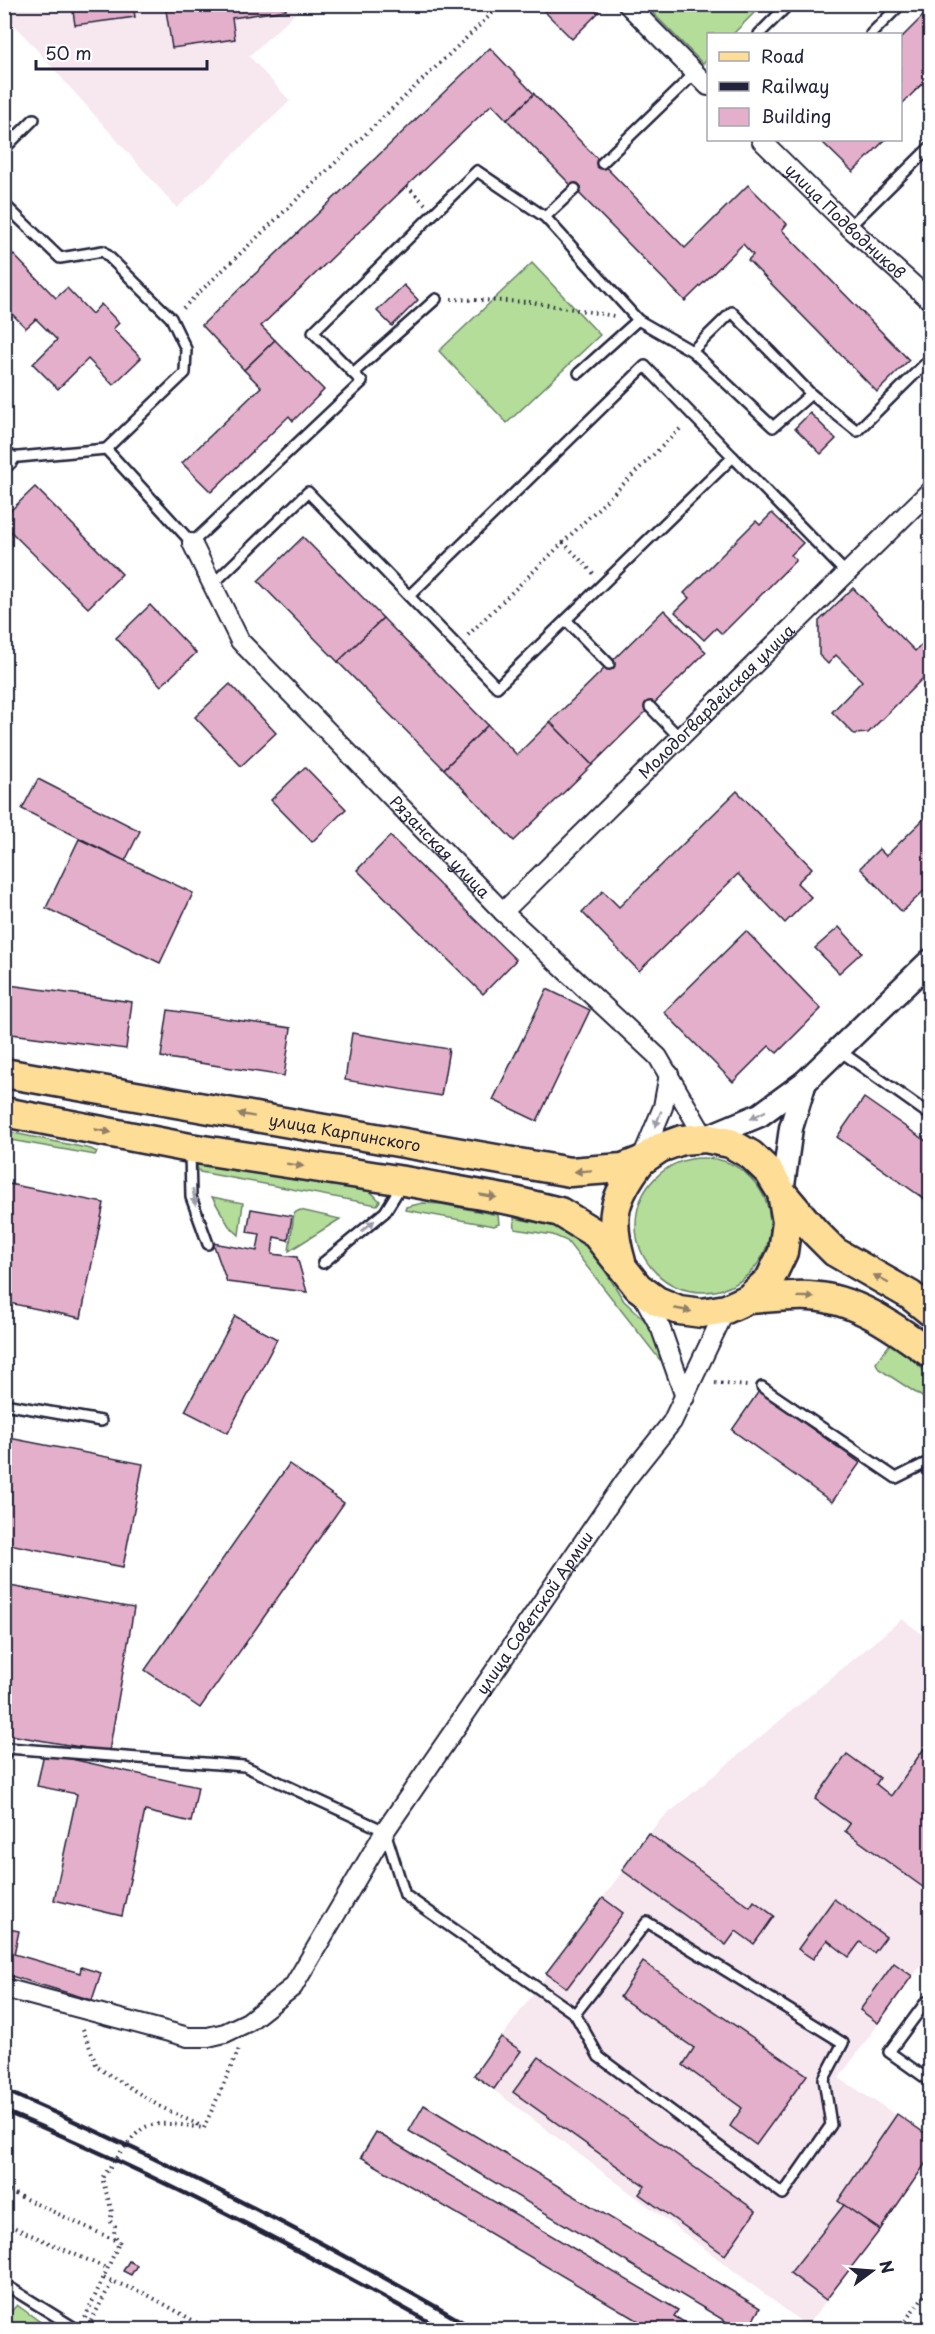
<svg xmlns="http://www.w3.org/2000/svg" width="935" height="2334" font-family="'Playpen Sans',sans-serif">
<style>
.built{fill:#f7e7ef}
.grass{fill:#b3dd99;stroke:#6a806a;stroke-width:1.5}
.forest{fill:url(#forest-firs);stroke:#6a806a;stroke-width:1.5}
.building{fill:#e4afca;stroke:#22223b;stroke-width:1.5}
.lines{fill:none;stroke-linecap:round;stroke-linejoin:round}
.service-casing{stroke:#22223b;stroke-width:14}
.minor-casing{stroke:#22223b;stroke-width:22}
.tertiary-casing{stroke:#22223b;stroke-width:27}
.primary-casing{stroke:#22223b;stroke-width:33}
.path{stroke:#22223b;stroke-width:4;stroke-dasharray:1.5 4.5;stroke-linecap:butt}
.service{stroke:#fff;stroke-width:9}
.minor{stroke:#fff;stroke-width:18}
.tertiary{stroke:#fff;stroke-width:22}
.primary{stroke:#fedd96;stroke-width:28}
.rail{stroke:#22223b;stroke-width:4.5}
.oneway{fill:#908068}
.oneway2{fill:#9c9ca7}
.labels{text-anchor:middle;stroke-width:5;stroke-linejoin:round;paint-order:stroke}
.street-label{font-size:16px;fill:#22223b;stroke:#fff}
</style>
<defs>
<pattern id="forest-firs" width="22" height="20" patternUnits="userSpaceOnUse" patternTransform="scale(1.5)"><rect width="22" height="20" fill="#b3dd99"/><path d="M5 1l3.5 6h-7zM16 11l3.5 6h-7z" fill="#9abd85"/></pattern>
</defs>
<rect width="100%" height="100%" fill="#fff"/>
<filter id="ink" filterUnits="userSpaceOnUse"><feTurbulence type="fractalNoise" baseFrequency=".0167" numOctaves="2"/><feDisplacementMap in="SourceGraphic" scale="12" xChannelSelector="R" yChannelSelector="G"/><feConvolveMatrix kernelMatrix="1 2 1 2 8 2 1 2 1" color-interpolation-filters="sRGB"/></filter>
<g filter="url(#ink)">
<!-- built -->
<g class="built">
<path d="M4 5H304L249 56 290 101 177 208 5 14Z"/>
<path d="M902 1619 930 1640V1970L922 1964 839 2078 930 2137V2157L880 2230 807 2326 474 2075 658 1822Z"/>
</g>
<!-- grass -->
<g class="grass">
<path d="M645 5H746L754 13 733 34H708V59L703 64Z"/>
<path d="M532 263 600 335 507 423 439 351Z"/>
<path d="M4 1131 91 1149 97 1152 95 1155 5 1139Z"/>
<circle cx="703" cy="1225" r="67"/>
<path d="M202 1164 370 1191 380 1201 377 1205 200 1172 196 1166Z"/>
<path d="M212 1197 243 1203 239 1235 229 1226Z"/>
<path d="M423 1203 441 1204 498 1215 499 1224 494 1226 405 1210 406 1207Z"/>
<path d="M300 1210 340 1219 289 1251 294 1213Z"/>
<path d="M514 1218 554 1226 570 1231 583 1241 599 1261 624 1301 655 1330 664 1359 660 1360 567 1241 553 1235 515 1229Z"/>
<path d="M892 1341 930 1376V1402L879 1369 876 1363Z"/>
</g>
<!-- forest -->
<path class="forest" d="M17 2305 50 2329H5V2318Z"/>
<!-- building -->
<g class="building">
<path d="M72 4H133L135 17 75 25Z"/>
<path d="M165 4H285L286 10 232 18 235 39 172 48Z"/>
<path d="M542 4H592L599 12 572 39 540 7Z"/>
<path d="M930 9V76L900 106V39Z"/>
<path d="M490 48 534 94 507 120 492 104 261 326 275 340 244 370 202 325Z"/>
<path d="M534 94 685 248 748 185 787 224 782 230 909 360 877 392 748 260 753 255 743 244 685 301 507 120Z"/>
<path d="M820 140H885L853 172Z"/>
<path d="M4 245 56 298 67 288 92 314 101 304 119 323 113 329 141 358 113 385 88 359 58 389 33 364 57 340 36 319 26 328 4 306Z"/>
<path d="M404 285 418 300 392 326 377 311Z"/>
<path d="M275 340 324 390 293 421 289 416 211 492 182 463 261 387 244 370Z"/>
<path d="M810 413 836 439 821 454 795 428Z"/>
<path d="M35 487 122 574 88 608 4 525V517Z"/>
<path d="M772 513 803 543 791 555 796 560 722 634 716 628 704 640 675 612 689 598 684 593 756 521 760 525Z"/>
<path d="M303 537 383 618 338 662 258 581Z"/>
<path d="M853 588 915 651 921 645 930 654V671L868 733 854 734 832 712 862 681 836 655 828 664 819 655V621Z"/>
<path d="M150 605 196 653 161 686 116 638Z"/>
<path d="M664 610 706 652 592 765 550 722Z"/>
<path d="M383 618 488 725 444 769 338 662Z"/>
<path d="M230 684 276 733 241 766 195 717Z"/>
<path d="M550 722 592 765 514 841 444 769 488 725 517 755Z"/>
<path d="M305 767 346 809 312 842 271 800Z"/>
<path d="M38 779 140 831 125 861 22 809Z"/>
<path d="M737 791 812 868 797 883 811 897 785 923 738 874 639 971 582 912 603 891 619 907Z"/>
<path d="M930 813V885L902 912 860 868 879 849 886 856Z"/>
<path d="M390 836 516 960 483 994 357 870Z"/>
<path d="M79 839 193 893 160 963 46 908Z"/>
<path d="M839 927 862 952 839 973 815 948Z"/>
<path d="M746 931 821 1009 777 1053 769 1046 733 1082 664 1012Z"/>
<path d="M9 985 132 1002 126 1049 4 1033Z"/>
<path d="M547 989 590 1010 537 1121 493 1100Z"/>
<path d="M168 1010 291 1028 284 1076 161 1057Z"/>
<path d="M352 1033 449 1049 441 1096 345 1080Z"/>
<path d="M864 1098 930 1144V1203L837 1137Z"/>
<path d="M4 1183 104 1203 81 1318 4 1302Z"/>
<path d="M251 1209 292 1216 288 1240 274 1237 272 1254 297 1257 307 1292 227 1282 213 1243 257 1251 260 1234 247 1232Z"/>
<path d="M235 1316 277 1339 228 1433 185 1411Z"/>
<path d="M759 1391 860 1463 832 1502 732 1430Z"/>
<path d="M4 1437 143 1464 123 1567 4 1543Z"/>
<path d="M289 1464 344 1503 200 1708 145 1670Z"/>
<path d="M4 1585 134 1608 109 1752 4 1734Z"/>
<path d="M930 1740V1884L927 1890 845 1831 850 1824 815 1799 847 1754 880 1778 876 1784 891 1796Z"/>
<path d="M44 1753 198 1787 191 1822 145 1811 122 1916 54 1900 77 1794 37 1786Z"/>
<path d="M648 1833 750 1907 754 1901 774 1916 754 1944 736 1931 726 1945 622 1870Z"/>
<path d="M603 1898 623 1913 567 1988 546 1973Z"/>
<path d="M834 1899 886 1937 874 1953 860 1942 849 1957 827 1940 813 1959 798 1949Z"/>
<path d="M4 1928 19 1931 14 1954 80 1973 81 1967 101 1973 92 2000 4 1974Z"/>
<path d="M643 1962 807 2075 756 2145 730 2126 742 2108 683 2065 694 2048 620 1997Z"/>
<path d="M894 1963 912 1976 878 2023 860 2010Z"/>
<path d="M501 2037 521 2051 494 2089 474 2075Z"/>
<path d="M539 2057 756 2211 725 2255 639 2194 645 2186 513 2092Z"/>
<path d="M424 2105 760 2308 747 2330H740L409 2131Z"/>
<path d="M897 2114 930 2137V2157L880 2230 838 2201Z"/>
<path d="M376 2132 678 2310 674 2316 697 2330H654L361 2157Z"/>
<path d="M844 2205 880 2230 826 2300 790 2273Z"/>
<path d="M129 2261 137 2265 131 2275 123 2271Z"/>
</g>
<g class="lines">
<!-- service casing -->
<g class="service-casing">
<g id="service">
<path d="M759 34 789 4"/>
<path d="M871 34 901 4"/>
<path d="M4 149 34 119"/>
<path d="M602 163 695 73"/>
<path d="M4 204 60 258 103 251 171 318 186 349 185 373 106 449"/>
<path d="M545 217 575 189"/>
<path d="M849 227 930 147"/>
<path d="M692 351 732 312 811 394 857 431 930 359"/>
<path d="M353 373 436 299"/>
<path d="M579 373 638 320 692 351 773 427 811 394"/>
<path d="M8 458 106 449 192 543 362 382 313 332 477 171 545 217 638 320"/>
<path d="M212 585 308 492 497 687 733 457 847 574"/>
<path d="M409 596 645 366 733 457"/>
<path d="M566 620 609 664"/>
<path d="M650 707 680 738"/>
<path d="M840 1051 930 1115"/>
<path d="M190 1151 191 1197 208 1244"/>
<path d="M323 1263 385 1212 401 1186"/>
<path d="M762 1387 896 1478 924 1464 930 1469"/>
<path d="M4 1404 101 1421"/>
<path d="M4 1757 7 1748 244 1766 385 1831 405 1895 575 2014 599 2057 783 2194 831 2125 824 2079 843 2043 647 1922 575 2014"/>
<path d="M930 2005 926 2002 889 2052 930 2081"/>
<path d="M4 2284 78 2330"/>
</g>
</g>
<!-- minor casing -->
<g class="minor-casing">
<g id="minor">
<path d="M627 4 708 86"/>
<path id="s1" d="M761 140 849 227 930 300"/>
<path d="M4 464 9 459"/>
<path id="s2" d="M192 543 240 641 503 912 658 1057 705 1138"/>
<path id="s3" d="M503 912 930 491"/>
<path d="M641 1160 663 1107 669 1074"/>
<path d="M642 1294 661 1329 685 1397"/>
<path id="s4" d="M4 1988 188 2037H208L225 2033 248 2022 293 1987 385 1831 625 1481 672 1422 726 1309"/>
</g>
</g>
<!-- tertiary casing -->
<g class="tertiary-casing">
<g id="tertiary">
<path d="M705 1138 760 1115 805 1082 930 961"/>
<path d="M782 1193 791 1128 805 1082"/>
</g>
</g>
<!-- primary casing -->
<g class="primary-casing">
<g id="primary">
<path id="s5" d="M4 1073 570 1172 623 1168 641 1161 660 1148 682 1140 705 1138 730 1143 751 1155 769 1172 782 1193 815 1232 835 1252 910 1295 930 1311"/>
<path d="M4 1112 190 1148 404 1181 515 1201 560 1212 596 1234 638 1287 657 1301 679 1310 702 1313 726 1309 748 1299 770 1279 783 1252 787 1222 782 1193"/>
<path d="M621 1262C608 1217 613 1198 641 1161"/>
<path d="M748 1299C768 1298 789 1295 809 1296 855 1298 894 1327 930 1353"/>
</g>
</g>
<!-- path -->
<g class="path">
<path d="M407 186 425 204"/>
<path d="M451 299 531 302 614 316"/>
<path d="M183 308 502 4"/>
<path d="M563 542 594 574"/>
<path d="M468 635 682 427"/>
<path d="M715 1383 747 1386"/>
<path d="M83 2029 97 2067 159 2106 201 2126"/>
<path d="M204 2128 239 2049"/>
<path d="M4 2189 119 2242"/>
<path d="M4 2223 108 2269"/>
<path d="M120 2243 114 2234 115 2226 110 2221 112 2212 102 2178C112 2165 133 2131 148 2126 165 2121 187 2126 204 2128"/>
<path d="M104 2278 146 2294 210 2330"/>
<path d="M85 2318 119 2243"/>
<path d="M91 2321 112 2282"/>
<path d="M898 2330 930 2288"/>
</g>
<!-- service -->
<use href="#service" class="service"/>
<!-- minor -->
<use href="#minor" class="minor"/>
<!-- tertiary -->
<use href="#tertiary" class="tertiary"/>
<!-- primary -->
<use href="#primary" class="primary"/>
<!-- rail -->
<g class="rail">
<path d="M4 2090C166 2160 324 2241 476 2330"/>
<path d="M4 2111C156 2174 300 2250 443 2330"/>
</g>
</g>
<!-- one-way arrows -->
<defs><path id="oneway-solid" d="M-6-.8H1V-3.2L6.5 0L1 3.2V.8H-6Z" transform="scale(1.5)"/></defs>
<g class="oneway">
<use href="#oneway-solid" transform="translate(246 1115) rotate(-170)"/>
<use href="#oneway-solid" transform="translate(103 1131) rotate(11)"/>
<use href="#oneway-solid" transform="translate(295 1165) rotate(9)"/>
<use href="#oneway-solid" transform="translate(583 1171) rotate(176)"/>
<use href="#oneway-solid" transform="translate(488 1196) rotate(10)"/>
<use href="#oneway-solid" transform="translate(881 1279) rotate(-150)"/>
<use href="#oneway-solid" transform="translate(806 1297) rotate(1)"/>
<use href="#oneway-solid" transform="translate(683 1310) rotate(11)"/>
</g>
<g class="oneway2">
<use href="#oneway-solid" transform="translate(758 1115) rotate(152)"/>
<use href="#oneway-solid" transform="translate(658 1119) rotate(112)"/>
<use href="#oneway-solid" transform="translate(194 1197) rotate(81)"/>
<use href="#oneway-solid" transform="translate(368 1226) rotate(-40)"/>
</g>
</g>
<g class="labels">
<!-- street labels -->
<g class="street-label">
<text dy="6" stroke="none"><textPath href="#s1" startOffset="117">улица Подводников</textPath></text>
<text dy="6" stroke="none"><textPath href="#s3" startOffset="300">Молодогвардейская улица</textPath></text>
<text dy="6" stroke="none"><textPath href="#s2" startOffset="396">Рязанская улица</textPath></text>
<text dy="6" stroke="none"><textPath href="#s5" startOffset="346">улица Карпинского</textPath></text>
<text dy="6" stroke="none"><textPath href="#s4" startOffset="756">улица Советской Армии</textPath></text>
</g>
</g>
<!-- margin -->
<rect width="935" height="2334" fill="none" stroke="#fff" stroke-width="24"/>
<rect x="12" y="12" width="911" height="2310" fill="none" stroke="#22223b" stroke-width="2" filter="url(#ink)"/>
<!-- legend -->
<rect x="707" y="33" width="195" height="108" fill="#ffffff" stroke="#a7a7b1" stroke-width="1.5"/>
<rect x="719" y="52" width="30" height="9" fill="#fedd96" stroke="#a7a7b1" stroke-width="1.5"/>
<text x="761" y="63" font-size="18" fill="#22223b">Road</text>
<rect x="719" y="82" width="30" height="9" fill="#22223b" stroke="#a7a7b1" stroke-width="1.5"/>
<text x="761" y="93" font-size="18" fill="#22223b">Railway</text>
<rect x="719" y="108" width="30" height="18" fill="#e4afca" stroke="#a7a7b1" stroke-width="1.5"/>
<text x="761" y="123" font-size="18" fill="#22223b">Building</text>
<!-- north arrow -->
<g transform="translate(872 2271) rotate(74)" stroke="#ffffff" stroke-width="4.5" paint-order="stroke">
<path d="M0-4.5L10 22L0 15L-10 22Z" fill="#22223b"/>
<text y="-9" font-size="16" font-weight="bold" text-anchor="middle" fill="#22223b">N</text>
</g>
<!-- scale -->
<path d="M36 60v9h171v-9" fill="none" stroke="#22223b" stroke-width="3"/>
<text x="45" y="60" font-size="18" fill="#22223b" stroke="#ffffff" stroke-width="4.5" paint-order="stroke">50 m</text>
</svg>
